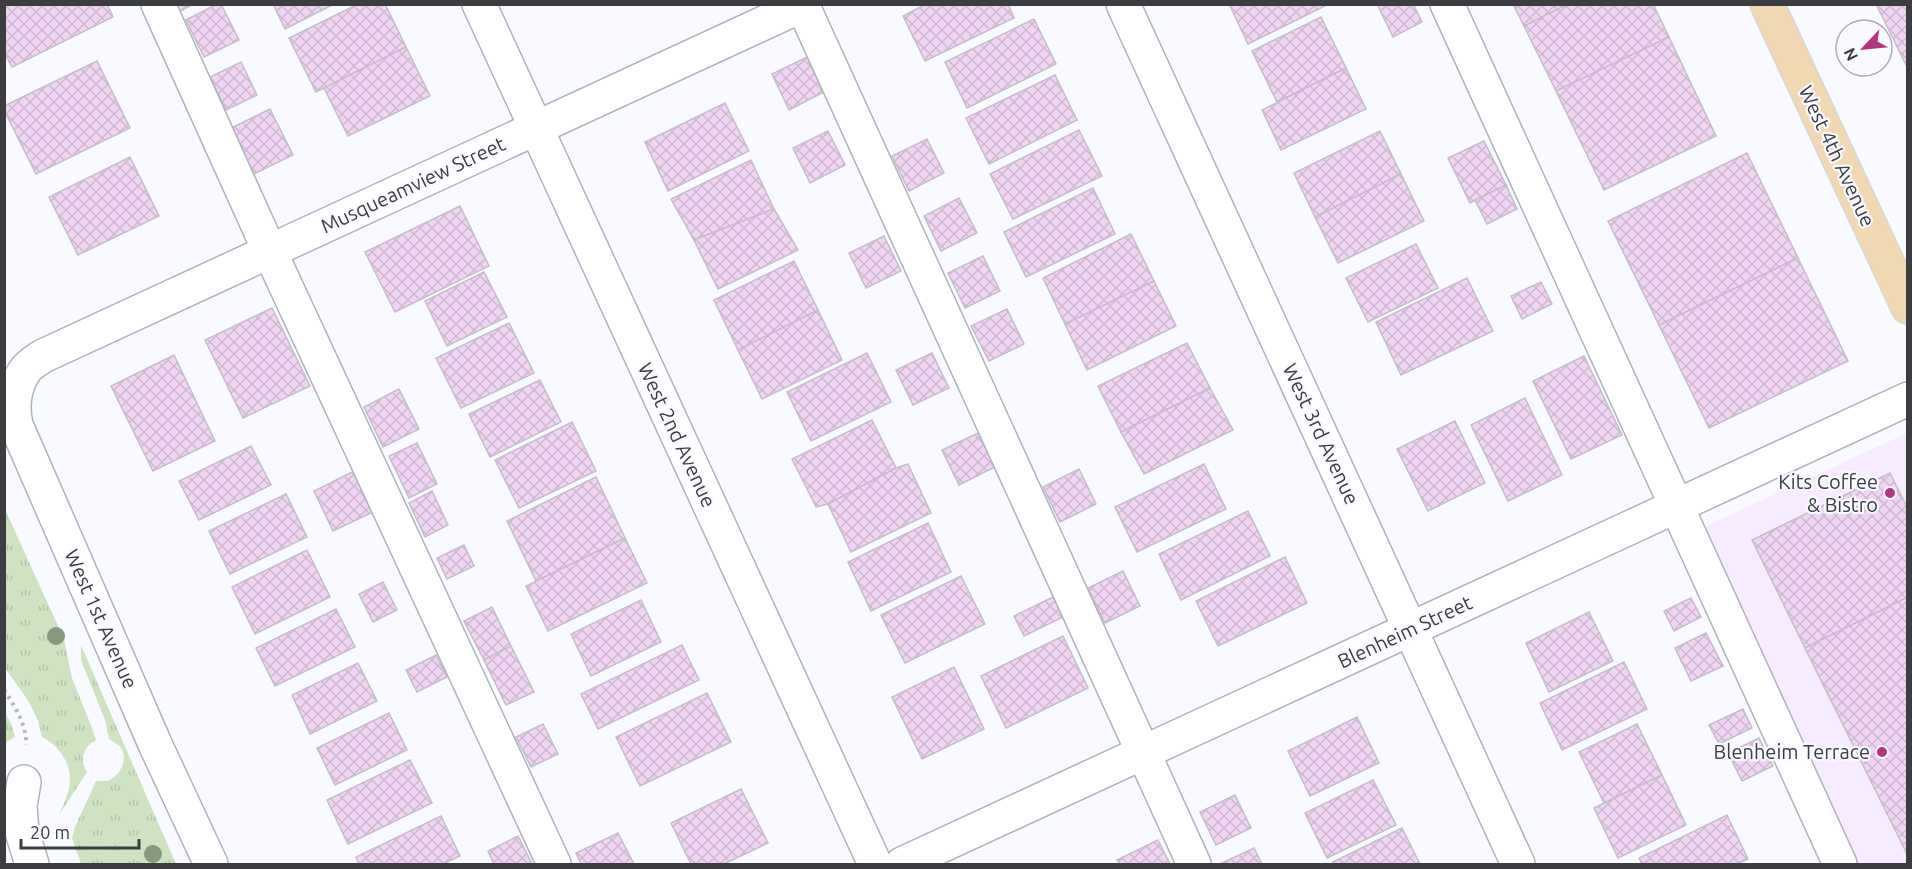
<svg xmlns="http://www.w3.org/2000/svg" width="1912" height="869" font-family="Ubuntu,sans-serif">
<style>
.commercial{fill:#f7ebff}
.grass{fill:url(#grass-tufts)}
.building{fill:url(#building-cross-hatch);stroke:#c4bec5;stroke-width:1.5}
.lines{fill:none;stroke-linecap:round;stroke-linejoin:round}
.minor-casing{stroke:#afb3bb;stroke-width:36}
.major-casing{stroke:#d8d8d9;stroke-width:36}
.path{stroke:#b5b7bb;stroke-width:4;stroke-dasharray:3 4.5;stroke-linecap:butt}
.minor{stroke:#fff;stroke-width:33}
.major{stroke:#f2d8b2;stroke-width:33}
.tree{fill:#88987e}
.poi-dot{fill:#b43480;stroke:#f8faff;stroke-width:2}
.labels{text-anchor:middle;stroke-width:4.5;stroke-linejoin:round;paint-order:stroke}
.street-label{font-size:20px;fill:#3b3d40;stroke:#f8faff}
.poi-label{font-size:20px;fill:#3b3d40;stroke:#f8faff;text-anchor:end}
</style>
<defs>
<pattern id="grass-tufts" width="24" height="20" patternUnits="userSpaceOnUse" patternTransform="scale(1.5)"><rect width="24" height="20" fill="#cfe3c2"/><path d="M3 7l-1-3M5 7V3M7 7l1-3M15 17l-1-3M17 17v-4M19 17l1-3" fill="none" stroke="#b3c4a8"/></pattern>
<pattern id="building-cross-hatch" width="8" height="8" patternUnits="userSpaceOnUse" patternTransform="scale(1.5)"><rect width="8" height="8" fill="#f0d4f4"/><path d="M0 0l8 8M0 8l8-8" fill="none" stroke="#cfb7d2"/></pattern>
</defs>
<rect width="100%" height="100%" fill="#f8faff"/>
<!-- commercial -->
<path class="commercial" d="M1907 433V864H1855L1700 529Z"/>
<!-- grass -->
<g class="grass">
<path d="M4 507 64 639 72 678 92 728 96 740C83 747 79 760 87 772L59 815C62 807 66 800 68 792 75 769 62 747 42 737L38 721 29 702 5 668Z"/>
<path d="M81 645 176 864H81L72 838 75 827 96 781C98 781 105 781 107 781 119 777 129 760 121 748 119 744 113 742 109 739L105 720 81 660Z"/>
<path d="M5 713 11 723 15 737 5 743Z"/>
</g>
<!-- building -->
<g class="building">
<path d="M12 4H107L113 17 12 67 4 52V8Z"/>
<path d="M175 4H193L179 12Z"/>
<path d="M217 4H221L239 40 204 57 186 20Z"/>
<path d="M273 4H334L285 29Z"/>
<path d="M358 4H385L406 47 316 92 289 38Z"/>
<path d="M926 4H1008L1014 18 925 61 903 16Z"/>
<path d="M1229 4H1324L1325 6 1248 44Z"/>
<path d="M1377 4H1413L1422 22 1393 37Z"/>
<path d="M1513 4H1568L1524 26Z"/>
<path d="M1568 4H1653L1669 37 1556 91 1524 26Z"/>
<path d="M1876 4H1908V69Z"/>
<path d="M1321 17 1346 68 1277 102 1252 51Z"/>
<path d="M1034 19 1056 64 967 108 945 62Z"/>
<path d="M1669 37 1716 136 1604 190 1556 91Z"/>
<path d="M406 47 430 96 348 136 324 88Z"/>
<path d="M807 57 824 92 789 110 772 74Z"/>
<path d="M97 61 130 128 36 174 4 110V106Z"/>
<path d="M241 62 257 95 226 110 210 77Z"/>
<path d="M1346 68 1366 109 1281 150 1262 110Z"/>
<path d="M1055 75 1077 120 989 164 966 118Z"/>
<path d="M725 103 749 151 668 191 645 142Z"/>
<path d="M270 109 293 155 254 174 231 128Z"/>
<path d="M1079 130 1102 176 1013 219 990 174Z"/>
<path d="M828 131 845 165 810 183 793 148Z"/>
<path d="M1380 131 1401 174 1315 217 1294 173Z"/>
<path d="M927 139 944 173 909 191 892 156Z"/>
<path d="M1484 141 1506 185 1470 203 1448 158Z"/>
<path d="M1747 153 1798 258 1659 325 1608 221Z"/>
<path d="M130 157 159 216 78 255 49 197Z"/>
<path d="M751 160 774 209 694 240 671 199Z"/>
<path d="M1401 174 1424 221 1338 263 1315 217Z"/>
<path d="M1506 185 1517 209 1487 224 1475 200Z"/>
<path d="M1093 188 1115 234 1026 277 1004 232Z"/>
<path d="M959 198 977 233 941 251 924 216Z"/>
<path d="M460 206 489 266 395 312 365 252Z"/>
<path d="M774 209 798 250 718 289 694 240Z"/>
<path d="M1131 234 1154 281 1065 324 1043 278Z"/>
<path d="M884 236 901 271 866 288 849 253Z"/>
<path d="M1416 244 1438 288 1368 322 1346 278Z"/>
<path d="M983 256 1000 291 965 308 948 273Z"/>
<path d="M1798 258 1848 361 1709 428 1659 325Z"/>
<path d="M794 261 818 310 738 350 714 300Z"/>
<path d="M484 272 507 317 447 346 425 301Z"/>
<path d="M1467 278 1493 331 1401 375 1376 322Z"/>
<path d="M1154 281 1176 326 1087 370 1065 324Z"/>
<path d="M1541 282 1552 304 1522 319 1511 296Z"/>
<path d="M272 308 310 386 243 418 205 340Z"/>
<path d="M1007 309 1024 344 989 361 971 326Z"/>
<path d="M818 310 842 360 762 399 738 350Z"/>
<path d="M509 323 534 373 461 408 436 358Z"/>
<path d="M1187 343 1210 388 1121 432 1098 386Z"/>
<path d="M867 353 891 402 811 441 787 392Z"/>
<path d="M932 353 949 388 913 405 896 370Z"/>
<path d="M174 355 215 441 153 471 111 386Z"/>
<path d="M1584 356 1622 435 1571 459 1533 381Z"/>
<path d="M540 380 561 422 490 457 469 414Z"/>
<path d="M1210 388 1233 430 1144 474 1121 432Z"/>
<path d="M399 389 419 429 383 447 364 407Z"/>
<path d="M1525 398 1562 475 1508 501 1471 425Z"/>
<path d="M872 420 896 468 828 504 816 507 792 459Z"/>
<path d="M1455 421 1485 483 1428 511 1397 449Z"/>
<path d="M572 422 596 471 519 508 495 460Z"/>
<path d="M978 433 995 467 959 485 942 450Z"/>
<path d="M417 443 437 484 409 498 389 456Z"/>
<path d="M251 446 271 485 199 520 179 481Z"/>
<path d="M908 464 931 513 851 552 828 504 896 468Z"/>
<path d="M1204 464 1226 509 1137 552 1115 507Z"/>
<path d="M1079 469 1096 504 1060 522 1043 487Z"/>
<path d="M354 471 373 512 333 531 314 491Z"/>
<path d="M1890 473 1908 509V597L1805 648 1752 540Z"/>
<path d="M596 477 625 538 536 581 507 521Z"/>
<path d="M432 491 448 525 425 537 409 503Z"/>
<path d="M286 494 307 537 230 574 209 531Z"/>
<path d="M1248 511 1270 556 1181 600 1159 554Z"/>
<path d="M928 523 951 572 871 611 848 562Z"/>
<path d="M625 538 647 583 548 631 526 586Z"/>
<path d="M464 545 474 566 447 579 437 558Z"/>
<path d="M307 550 330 597 255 634 232 587Z"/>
<path d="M1285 557 1307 603 1218 646 1196 601Z"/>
<path d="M1123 571 1140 606 1105 623 1088 588Z"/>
<path d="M961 576 985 624 905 663 881 615Z"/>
<path d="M383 582 397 610 373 622 359 594Z"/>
<path d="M1053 597 1063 617 1024 636 1014 616Z"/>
<path d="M1908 597V856L1805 648Z"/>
<path d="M1691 598 1701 617 1674 631 1664 611Z"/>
<path d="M641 600 661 642 591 676 571 634Z"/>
<path d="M492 607 511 646 484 660 464 621Z"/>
<path d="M336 609 355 647 275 686 256 648Z"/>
<path d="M1589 612 1613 661 1549 692 1526 643Z"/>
<path d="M1706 633 1723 666 1691 681 1675 648Z"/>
<path d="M1063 636 1088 688 1006 728 981 676Z"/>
<path d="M682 645 699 680 598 729 581 694Z"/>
<path d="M511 646 534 692 506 705 484 660Z"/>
<path d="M436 655 447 677 417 692 406 670Z"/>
<path d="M1624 662 1647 709 1562 750 1540 703Z"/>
<path d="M358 663 377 701 310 734 292 695Z"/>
<path d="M954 667 984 729 922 759 892 697Z"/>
<path d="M707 693 731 742 640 786 616 737Z"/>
<path d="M1743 709 1752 728 1719 744 1709 725Z"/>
<path d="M389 713 407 750 335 785 317 748Z"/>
<path d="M1357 717 1379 763 1310 796 1288 751Z"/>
<path d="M543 724 558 754 531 767 516 737Z"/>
<path d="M1637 724 1662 775 1604 803 1579 752Z"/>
<path d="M1759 738 1773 766 1742 781 1728 753Z"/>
<path d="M410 760 432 803 348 844 327 800Z"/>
<path d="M1662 775 1686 825 1618 858 1594 808Z"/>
<path d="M1373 780 1396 825 1327 858 1305 813Z"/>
<path d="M741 789 768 843 724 864H691L671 823Z"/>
<path d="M1235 795 1251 828 1216 845 1200 812Z"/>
<path d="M1727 815 1748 859 1736 864H1642L1639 858Z"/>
<path d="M441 816 460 856 443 864H359L356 857Z"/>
<path d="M1402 828 1420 864H1335L1333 862Z"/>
<path d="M618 833 634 864H581L576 853Z"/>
<path d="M518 836 532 864H494L488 851Z"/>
<path d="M1158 840 1170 864H1120L1117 860Z"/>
<path d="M1254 848 1262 864H1220Z"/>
</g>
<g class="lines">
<!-- minor casing -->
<g class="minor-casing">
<g id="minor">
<path d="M158 4 270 252 554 864"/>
<path d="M479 4 875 864"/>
<path d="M802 4 1194 864"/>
<path d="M1123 4 1518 864"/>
<path d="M1447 4 1840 864"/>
<path d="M24 782 20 806 22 832 32 864"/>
<path d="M211 864 155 744 16 425C12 407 14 387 24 372 28 365 37 360 43 356L805 4"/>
<path d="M902 864 1908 399"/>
</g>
</g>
<!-- major casing -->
<g class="major-casing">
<path id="major" d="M1767 4 1908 307"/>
</g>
<!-- path -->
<path class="path" d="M4 690C15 707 27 725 26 745"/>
<!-- minor -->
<use href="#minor" class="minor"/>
<!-- major -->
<use href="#major" class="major"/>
</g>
<!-- trees -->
<g class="tree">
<circle cx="56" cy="636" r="9"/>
<circle cx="153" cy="854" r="9"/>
</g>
<!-- markers -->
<g class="poi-dot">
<circle cx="1890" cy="493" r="6"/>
<circle cx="1882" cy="752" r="6"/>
</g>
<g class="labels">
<!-- street labels -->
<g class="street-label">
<text transform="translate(1837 156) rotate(65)" y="7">West 4th Avenue</text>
<text transform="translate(413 185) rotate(-25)" y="7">Musqueamview Street</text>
<text transform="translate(1321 434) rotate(65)" y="7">West 3rd Avenue</text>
<text transform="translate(677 435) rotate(65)" y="7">West 2nd Avenue</text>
<text transform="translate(101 619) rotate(66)" y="7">West 1st Avenue</text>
<text transform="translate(1405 632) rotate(-25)" y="7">Blenheim Street</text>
</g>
<!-- poi labels -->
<g class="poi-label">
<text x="1878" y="489">Kits Coffee<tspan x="1878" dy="23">&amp; Bistro</tspan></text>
<text x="1870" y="759">Blenheim Terrace</text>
</g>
</g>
<!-- border -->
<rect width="1912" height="869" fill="none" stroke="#3b3d40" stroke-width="12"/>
<!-- north arrow -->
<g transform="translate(1864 48) rotate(244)"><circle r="28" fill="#f8faff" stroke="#acaeb3" stroke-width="1.5"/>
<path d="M0-4.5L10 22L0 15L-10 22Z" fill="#b43480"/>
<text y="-9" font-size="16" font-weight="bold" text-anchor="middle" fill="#3b3d40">N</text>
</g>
<!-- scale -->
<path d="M21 839v9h118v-9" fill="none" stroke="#3b3d40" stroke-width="3"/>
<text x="30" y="839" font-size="18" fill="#3b3d40" stroke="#f8faff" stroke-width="4.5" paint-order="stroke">20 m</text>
</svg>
